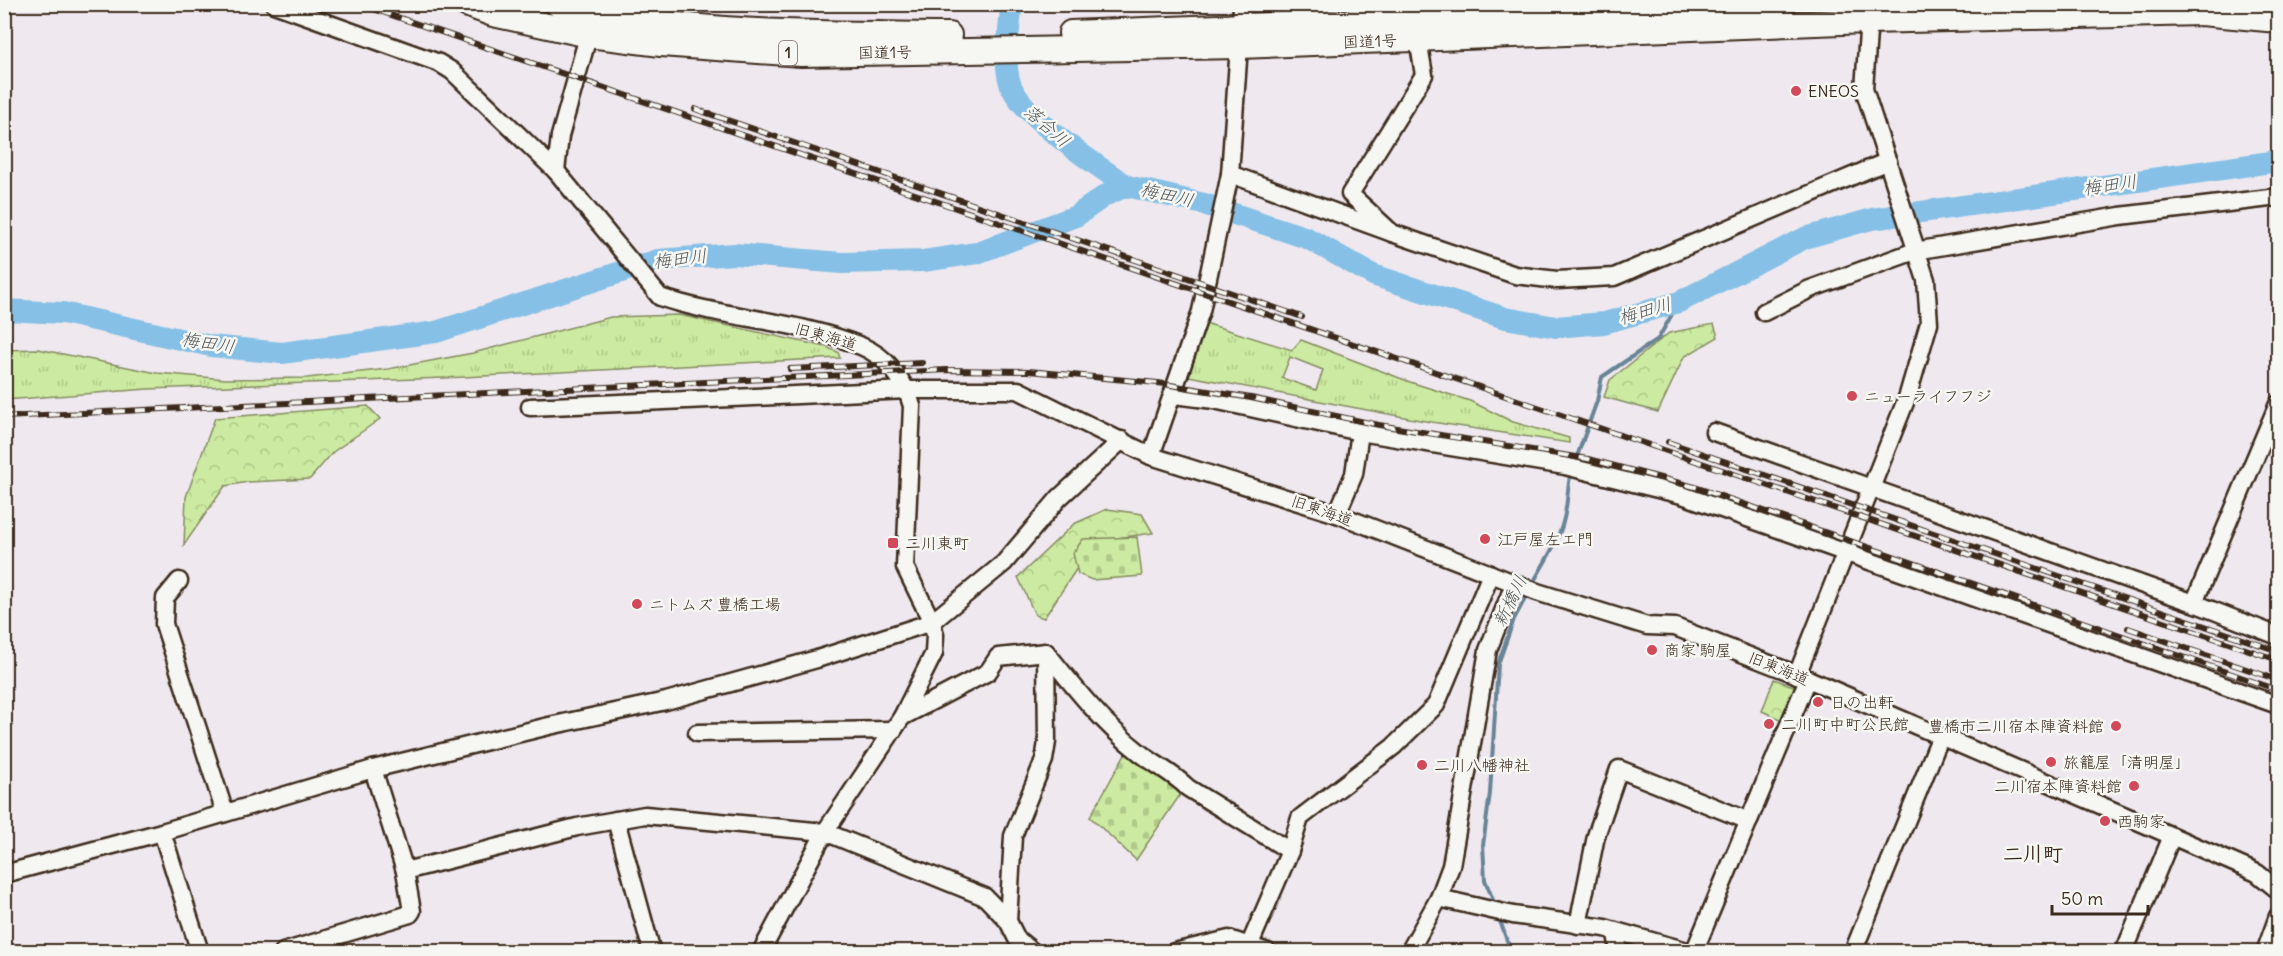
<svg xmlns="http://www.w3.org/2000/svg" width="2283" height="956" font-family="Delius,'Klee One',sans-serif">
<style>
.grass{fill:url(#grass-tufts);stroke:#848a60;stroke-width:1.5;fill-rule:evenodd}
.forest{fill:url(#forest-crowns);stroke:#848a60;stroke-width:1.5}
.cemetery{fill:url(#cemetery-stones);stroke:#848a60;stroke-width:1.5}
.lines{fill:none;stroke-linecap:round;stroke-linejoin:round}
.stream{stroke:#698496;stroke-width:4}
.river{stroke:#87c0e6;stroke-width:22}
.minor-casing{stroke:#3b2a1e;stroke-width:21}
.highway-casing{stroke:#3b2a1e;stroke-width:28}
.minor{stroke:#f6f6f2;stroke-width:16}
.highway{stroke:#f6f6f2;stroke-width:24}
.rail-casing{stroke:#3b2a1e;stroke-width:6}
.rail{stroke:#f6f6f2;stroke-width:4;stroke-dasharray:11;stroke-linecap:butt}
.poi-dot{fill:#d1495b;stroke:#f6f6f2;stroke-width:2}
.labels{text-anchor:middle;stroke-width:5;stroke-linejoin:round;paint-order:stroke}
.shield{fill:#f6f6f2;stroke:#73675e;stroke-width:1.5}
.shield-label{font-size:15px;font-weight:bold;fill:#3b2a1e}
.street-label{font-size:16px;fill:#3b2a1e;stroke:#f6f6f2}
.poi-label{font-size:16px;fill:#3b2a1e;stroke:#f6f6f2;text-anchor:start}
.water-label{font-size:18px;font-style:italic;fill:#52575a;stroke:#f6f6f2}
.quarter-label{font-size:20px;font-weight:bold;fill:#3b2a1e;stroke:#f6f6f2}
</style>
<defs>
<pattern id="grass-tufts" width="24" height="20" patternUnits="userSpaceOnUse" patternTransform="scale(1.5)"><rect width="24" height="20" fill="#cceaa1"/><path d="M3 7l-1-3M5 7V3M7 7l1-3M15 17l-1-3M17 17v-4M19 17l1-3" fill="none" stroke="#b0c98a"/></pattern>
<pattern id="forest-crowns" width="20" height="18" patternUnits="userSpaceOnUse" patternTransform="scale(1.5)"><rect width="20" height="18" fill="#cceaa1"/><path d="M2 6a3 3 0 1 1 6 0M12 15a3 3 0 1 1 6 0" fill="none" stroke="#b0c98a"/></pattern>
<pattern id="cemetery-stones" width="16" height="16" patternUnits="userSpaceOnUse" patternTransform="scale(1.5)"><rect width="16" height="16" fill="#cceaa1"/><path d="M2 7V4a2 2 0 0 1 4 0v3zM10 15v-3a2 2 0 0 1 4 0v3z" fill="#b0c98a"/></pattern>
</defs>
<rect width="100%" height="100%" fill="#efe9ef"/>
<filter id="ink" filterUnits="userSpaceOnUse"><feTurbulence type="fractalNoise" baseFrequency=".0167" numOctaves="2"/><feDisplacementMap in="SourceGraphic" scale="12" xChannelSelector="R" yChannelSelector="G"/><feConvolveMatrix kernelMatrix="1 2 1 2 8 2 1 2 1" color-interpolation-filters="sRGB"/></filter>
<g filter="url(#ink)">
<!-- grass -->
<g class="grass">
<path d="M679 315 826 347 838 352 840 358 444 378 148 389 5 400V350L38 349 157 373 226 379 307 378 388 369 473 353 611 317Z"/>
<path d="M1202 322 1292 350 1301 340 1410 382 1470 401 1513 422 1569 438V443L1425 421 1183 375ZM1290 357 1323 370 1316 390 1282 378Z"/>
</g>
<!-- forest -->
<g class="forest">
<path d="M1714 324 1718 337 1684 357 1658 412 1604 397 1610 380 1669 333Z"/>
<path d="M368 406 380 419 333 452 310 479 248 482 225 486 184 545 186 497 215 418Z"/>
<path d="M1107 509 1142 514 1153 533 1095 541 1044 618 1035 615 1018 577 1074 524Z"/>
<path d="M1774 679 1796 687 1782 720 1762 711Z"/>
</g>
<!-- cemetery -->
<g class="cemetery">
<path d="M1137 537 1142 576 1092 580 1078 574 1073 553 1083 539Z"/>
<path d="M1126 752 1182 792 1136 860 1090 817Z"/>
</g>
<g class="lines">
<!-- stream -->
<g class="stream">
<path d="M1575 462 1597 401 1602 377 1658 339 1679 302"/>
<path d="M1532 585C1543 564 1559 542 1564 518 1568 503 1567 487 1571 472"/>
<path d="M1495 905 1485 880 1483 845 1490 793 1498 664 1514 619 1527 595"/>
<path d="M1499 918 1511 952"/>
</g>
<!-- river -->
<g class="river">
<path d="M1011 4C1011 29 1002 59 1010 83 1020 116 1098 166 1127 186"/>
<path d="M4 310 63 313 211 346 282 353 436 332 658 260 734 254 842 263 923 261 977 253 1076 216 1106 195 1127 186 1204 204 1307 238 1373 275 1505 318 1556 327 1604 323 1679 302 1805 238 1872 219 2278 161"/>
</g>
<!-- minor casing -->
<g class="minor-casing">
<g id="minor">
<path d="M274 4 439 63 452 71 556 171 660 297C725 319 797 320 861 346 886 356 905 380 912 406L905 567 932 622 935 635 934 653 902 717 825 832 761 952"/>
<path d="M1241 26 1242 4"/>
<path d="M1239 46 1230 174 1392 233 1350 194 1424 75 1418 39"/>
<path d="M556 171 560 136 591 26"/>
<path d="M1392 233 1515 275 1557 280 1614 277 1888 161"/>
<path d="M1764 312 1810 289 1915 251 2120 216 2278 197"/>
<path d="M1174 395 1214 400 1360 432 1565 466 1682 495 2278 705"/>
<path d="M530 407 908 390H1018L1151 456 1337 514 1537 592 1647 626 1675 627 1808 679 2172 836 2257 873 2278 890"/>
<path d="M1714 432 2194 603 2278 636"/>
<path d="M1151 456 1201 311 1230 174"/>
<path d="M1337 514 1354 474 1360 432"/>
<path d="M179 581 165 598 164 624 225 813"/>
<path d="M2194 603 2278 404"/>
<path d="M1797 675 1908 395 1929 323 1926 280 1864 89 1870 4"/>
<path d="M902 717 988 672 998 657 1046 652C1074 687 1103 724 1139 752 1155 765 1173 773 1188 788L1290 851 1300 818 1393 747 1436 705 1491 574"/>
<path d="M697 733 893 730"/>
<path d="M616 820 652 952"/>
<path d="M162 832 200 952"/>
<path d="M405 871 577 827 645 815 825 832 985 897 1008 921 1017 939 1033 952"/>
<path d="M4 874 162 832 373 769 549 726 666 701 817 659 932 622 1004 563 1059 498 1122 440"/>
<path d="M1439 898 1513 915 1605 928 1691 952"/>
<path d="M1008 921 1013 836 1044 760 1047 742 1046 652"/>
<path d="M1578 925 1596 836 1619 769 1749 821"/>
<path d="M1616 933 1619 952"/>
<path d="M283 952 410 914 412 911 405 871 373 769"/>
<path d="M1174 952 1229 939 1268 952"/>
<path d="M1252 952 1250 944 1290 851"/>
<path d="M1409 952 1439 898 1451 866 1488 650 1514 584"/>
<path d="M1694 952 1808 679"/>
<path d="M1853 952 1940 738"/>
<path d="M2124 952 2172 836"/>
<path d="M2265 952 2278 916"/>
</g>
</g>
<!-- highway casing -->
<g class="highway-casing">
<g id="highway">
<path d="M466 4 493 14 589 35 661 44 801 54 1239 46 1868 21 2201 13 2278 20"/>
<path d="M558 4C686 36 819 33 949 35"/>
<path d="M1071 33 1779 4"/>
</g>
</g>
<!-- minor -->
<use href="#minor" class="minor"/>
<!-- highway -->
<use href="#highway" class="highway"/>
<!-- rail casing -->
<g class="rail-casing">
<g id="rail">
<path d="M359 4 2278 660"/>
<path d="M695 109 1302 317"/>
<path d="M790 369 922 363"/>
<path d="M4 417 947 370 1029 371 1158 383 1251 398 1379 425 1588 459 1695 487 2278 690"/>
<path d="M1668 442 2278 651"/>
<path d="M2128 628 2278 680"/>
</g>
</g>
<!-- rail -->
<use href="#rail" class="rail"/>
</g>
</g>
<!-- markers -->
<g class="poi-dot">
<circle cx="1796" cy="91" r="6"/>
<circle cx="1852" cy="396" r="6"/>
<circle cx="1485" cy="539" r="6"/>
<rect x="887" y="537" width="12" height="12" rx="3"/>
<circle cx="637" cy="604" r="6"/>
<circle cx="1652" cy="650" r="6"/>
<circle cx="1818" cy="702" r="6"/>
<circle cx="1769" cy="724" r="6"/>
<circle cx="2116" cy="726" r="6"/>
<circle cx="2051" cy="762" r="6"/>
<circle cx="1422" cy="765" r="6"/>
<circle cx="2134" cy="786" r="6"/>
<circle cx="2105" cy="821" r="6"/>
</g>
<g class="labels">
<!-- shield labels -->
<rect class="shield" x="779" y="41" width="18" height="24" rx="4.5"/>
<g class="shield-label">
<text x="788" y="58">1</text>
</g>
<!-- street labels -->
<g class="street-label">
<text transform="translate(1370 41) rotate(-2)" y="6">国道1号</text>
<text transform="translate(885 52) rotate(-1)" y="6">国道1号</text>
<text transform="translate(826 336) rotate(16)" y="6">旧東海道</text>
<text transform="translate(1322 510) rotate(19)" y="6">旧東海道</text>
<text transform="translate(1779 668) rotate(22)" y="6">旧東海道</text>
</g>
<!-- poi labels -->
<g class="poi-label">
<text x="1808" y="97">ENEOS</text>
<text x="1864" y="402">ニューライフフジ</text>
<text x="1497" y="545">江戸屋左エ門</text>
<text x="905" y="549">二川東町</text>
<text x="649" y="610">ニトムズ 豊橋工場</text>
<text x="1664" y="656">商家 駒屋</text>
<text x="1830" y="708">日の出軒</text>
<text x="1781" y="730">二川町中町公民館</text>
<text x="2104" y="732" text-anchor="end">豊橋市二川宿本陣資料館</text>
<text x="2063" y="768">旅籠屋「清明屋」</text>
<text x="1434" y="771">二川八幡神社</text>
<text x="2122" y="792" text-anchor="end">二川宿本陣資料館</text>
<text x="2117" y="827">西駒家</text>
</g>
<!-- water labels -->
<g class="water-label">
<text transform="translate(1047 126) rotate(41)" y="6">落合川</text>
<text transform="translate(2110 185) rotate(-8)" y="6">梅田川</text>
<text transform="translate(1167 195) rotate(13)" y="6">梅田川</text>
<text transform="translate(680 259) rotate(-7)" y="6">梅田川</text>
<text transform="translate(1645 311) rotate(-16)" y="6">梅田川</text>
<text transform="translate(208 343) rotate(9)" y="6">梅田川</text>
<text transform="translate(1510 601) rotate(-64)" y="6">新橋川</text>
</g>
<!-- quarter labels -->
<g class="quarter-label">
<text x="2033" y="861">二川町</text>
</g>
</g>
<!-- margin -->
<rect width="2283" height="956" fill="none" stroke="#f6f6f2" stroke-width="24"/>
<rect x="12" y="12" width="2259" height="932" fill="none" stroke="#3b2a1e" stroke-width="2" filter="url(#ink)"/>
<!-- scale -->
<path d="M2052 905v9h96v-9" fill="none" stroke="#3b2a1e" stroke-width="3"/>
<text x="2061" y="905" font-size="18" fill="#3b2a1e" stroke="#f6f6f2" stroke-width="4.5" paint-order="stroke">50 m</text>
</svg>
